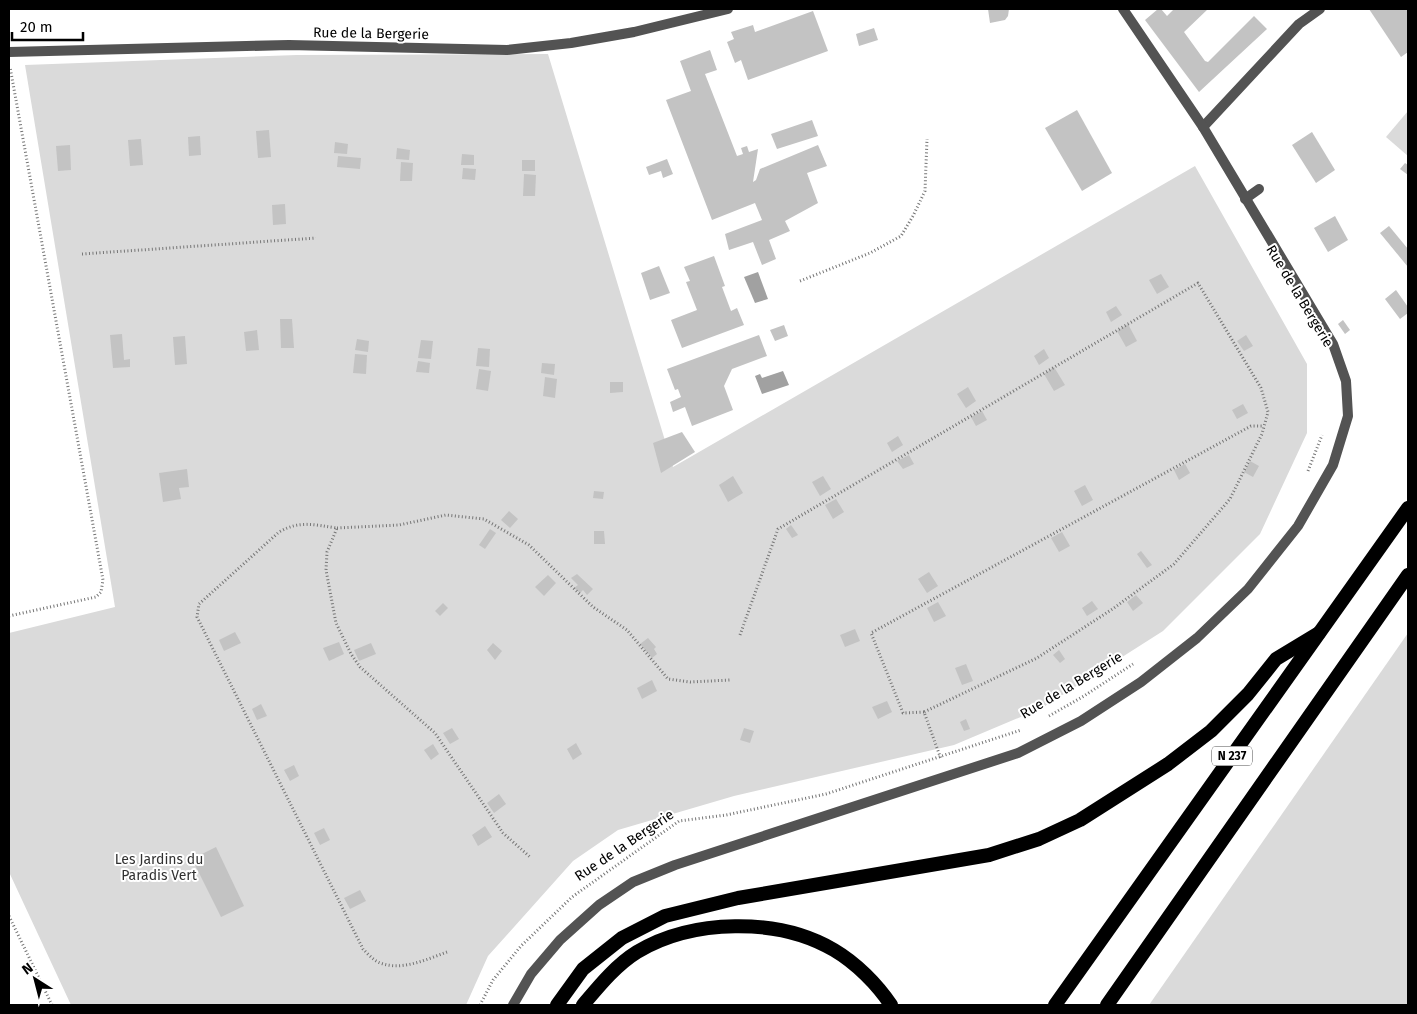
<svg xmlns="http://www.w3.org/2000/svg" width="1417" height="1014" font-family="'Fira Sans',sans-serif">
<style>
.green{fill:#dadada}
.water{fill:#a1a1a1}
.building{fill:#c3c3c3}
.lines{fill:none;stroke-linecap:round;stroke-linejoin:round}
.path{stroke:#757575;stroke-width:3;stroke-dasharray:1 2.5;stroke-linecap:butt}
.service{stroke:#535353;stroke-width:10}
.minor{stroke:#535353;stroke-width:10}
.trunk{stroke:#000;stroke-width:14}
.labels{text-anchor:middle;stroke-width:4;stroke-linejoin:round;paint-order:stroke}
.shield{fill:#fff;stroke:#4c4c4c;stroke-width:1}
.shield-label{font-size:12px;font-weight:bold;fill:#000}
.street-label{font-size:14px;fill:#000;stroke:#fff}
.park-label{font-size:14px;fill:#313131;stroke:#fff}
</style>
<rect width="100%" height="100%" fill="#fff"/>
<!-- green -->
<g class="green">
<path d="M548 54 673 467 1195 166 1307 364V433L1260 534 1163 631 1042 708 954 745 734 796 618 830 573 861 488 956 466 1005H71L9 872V633L115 607 25 65 297 55Z"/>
<path d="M1408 111V156L1386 137Z"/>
<path d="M1408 633V1005H1149Z"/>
</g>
<!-- water -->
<g class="water">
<path d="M758 272 768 299 755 303 744 277Z"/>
<path d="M783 371 789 385 762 394 755 376 760 374 762 378Z"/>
</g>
<!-- building -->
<g class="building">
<path d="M988 9H1009L1008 16 1005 20 990 23Z"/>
<path d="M1158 9H1161L1167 16 1174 9H1208L1184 32 1205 61 1208 62 1254 16 1267 29 1199 92 1145 20Z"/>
<path d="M1369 9H1408V52L1401 57Z"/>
<path d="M813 11 828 51 748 80 741 60 735 63 727 42 734 39 731 32 753 25 755 32Z"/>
<path d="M874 28 878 40 859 46 856 34Z"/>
<path d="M710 50 717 70 705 74 737 156 743 154 741 148 747 146 749 152 758 149 753 182 756 180 760 169 818 145 827 166 807 173 818 203 785 221 790 231 769 240 776 259 762 265 753 242 729 250 725 234 762 220 755 203 712 220 666 100 691 91 680 61Z"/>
<path d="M1077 110 1112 173 1082 191 1045 128Z"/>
<path d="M812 120 818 136 777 149 771 134Z"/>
<path d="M269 130 271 157 258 158 256 131Z"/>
<path d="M1312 132 1335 170 1316 183 1292 145Z"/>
<path d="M200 136 201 155 189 156 188 137Z"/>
<path d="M141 139 143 165 130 166 128 140Z"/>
<path d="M335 142 348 144 347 154 334 153Z"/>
<path d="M70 145 71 170 58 171 56 146Z"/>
<path d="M397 148 410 150 409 160 396 159Z"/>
<path d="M462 154 474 155V165H461Z"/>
<path d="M338 156 361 158 360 169 337 167Z"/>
<path d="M667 159 673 174 663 178 661 171 649 175 646 167Z"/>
<rect x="522" y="160" width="13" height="11"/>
<path d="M401 162 413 163 412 181H400Z"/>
<path d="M1405 163 1408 165V175L1400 169Z"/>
<path d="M463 168 476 169 475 180 462 179Z"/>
<path d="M524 174 536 175 535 196H523Z"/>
<path d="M285 204 286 224 273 225 272 205Z"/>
<path d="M1335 216 1348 240 1328 252 1314 228Z"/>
<path d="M1389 226 1408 249V267L1380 233Z"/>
<path d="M714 256 725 286 722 287 731 311 737 308 744 325 682 348 671 320 697 310 686 282 690 281 684 267Z"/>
<path d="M659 266 670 293 650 300 641 273Z"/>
<path d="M1161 274 1169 287 1157 294 1149 280Z"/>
<path d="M1396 290 1408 307V313L1400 319 1385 299Z"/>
<path d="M1116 306 1122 315 1111 322 1106 312Z"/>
<path d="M280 319H292L294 348H281Z"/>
<path d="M1343 320 1350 330 1345 334 1338 324Z"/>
<path d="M1128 324 1137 341 1126 347 1117 331Z"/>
<path d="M784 325 788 336 775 341 770 330Z"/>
<path d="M257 330 259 350 246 351 244 332Z"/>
<path d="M122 334 124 360 130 359V367L113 368 110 335Z"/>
<path d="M759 335 767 356 732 369 724 386 733 410 692 426 685 407 673 412 670 402 681 397 678 389 675 390 667 369Z"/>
<path d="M1246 335 1253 346 1244 351 1237 341Z"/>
<path d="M185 336 187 364 175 365 173 337Z"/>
<path d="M357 339 369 341 368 352 355 350Z"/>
<path d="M421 340 433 341 431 359 418 358Z"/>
<path d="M478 348 490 349 489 367 476 366Z"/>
<path d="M1044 349 1049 358 1039 365 1034 356Z"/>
<path d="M355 354 367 355 366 374 353 373Z"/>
<path d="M418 361 430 363 429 373 416 372Z"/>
<path d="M542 363 555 364 554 375 541 373Z"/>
<path d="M1054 367 1065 385 1054 391 1044 374Z"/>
<path d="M479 369 491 371 488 391 476 389Z"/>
<path d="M545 377 557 379 555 398 543 396Z"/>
<path d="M610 382H623V392L610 393Z"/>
<path d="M968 387 976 401 966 408 957 394Z"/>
<path d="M1243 404 1248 413 1237 419 1232 410Z"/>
<path d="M982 411 987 420 976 426 971 417Z"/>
<path d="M682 432 695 452 661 473 653 443Z"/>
<path d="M898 436 903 445 892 452 887 443Z"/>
<path d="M909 455 914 464 903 469 897 461Z"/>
<path d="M1250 461 1259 466 1253 477 1244 472Z"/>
<path d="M1185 464 1190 473 1179 480 1174 470Z"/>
<path d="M187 469 189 487 179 488 181 499 163 502 159 473Z"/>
<path d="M733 476 743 493 728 502 719 485Z"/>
<path d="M823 476 831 489 820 496 812 482Z"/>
<path d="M1085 485 1093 500 1082 506 1074 491Z"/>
<path d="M594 491 604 492 603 499 593 498Z"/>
<path d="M836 499 844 512 833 519 825 505Z"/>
<path d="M509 511 518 519 510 528 501 520Z"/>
<path d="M791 525 798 535 792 538 786 529Z"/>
<path d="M490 529 496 533 485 549 479 545Z"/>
<path d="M594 531H604L605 544H594Z"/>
<path d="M1062 532 1070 546 1059 552 1051 538Z"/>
<path d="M1141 551 1152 565 1147 568 1137 554Z"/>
<path d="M929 572 938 586 927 593 918 579Z"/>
<path d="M577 574 593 589 587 595 583 590 580 593 574 588 578 585 571 578Z"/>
<path d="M548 575 556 583 544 596 535 587Z"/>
<path d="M1136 595 1143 603 1133 611 1127 602Z"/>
<path d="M1092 601 1098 609 1087 616 1082 608Z"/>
<path d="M938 602 946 616 934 622 927 608Z"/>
<path d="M443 603 448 608 440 616 435 611Z"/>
<path d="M855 629 860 641 845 647 840 635Z"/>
<path d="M235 632 241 643 224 651 219 640Z"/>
<path d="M648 638 656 647 654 649 657 654 652 658 640 644Z"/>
<path d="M339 642 344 654 329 661 323 648Z"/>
<path d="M371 643 376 654 359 661 354 650Z"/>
<path d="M493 643 502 651 495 660 487 650Z"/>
<path d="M1059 650 1065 659 1060 663 1053 655Z"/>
<path d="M966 664 973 681 962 685 955 668Z"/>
<path d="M652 680 657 691 642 699 637 688Z"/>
<path d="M887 701 892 712 878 719 872 707Z"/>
<path d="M261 704 267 716 257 720 252 709Z"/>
<path d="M966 719 970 729 964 731 960 722Z"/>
<path d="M452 728 459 739 450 744 443 733Z"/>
<path d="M744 728 754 731 750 743 740 740Z"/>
<path d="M576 743 582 754 573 760 567 749Z"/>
<path d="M433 744 439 754 431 760 424 750Z"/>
<path d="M294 765 299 776 290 781 284 770Z"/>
<path d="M499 794 506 804 494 813 487 803Z"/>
<path d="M485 826 492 837 478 846 472 835Z"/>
<path d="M324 828 330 840 320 845 314 833Z"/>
<path d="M216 847 244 906 221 917 192 859Z"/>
<path d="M360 890 366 901 350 909 344 898Z"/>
</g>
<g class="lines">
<!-- path -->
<g class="path">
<path d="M82 254 316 238"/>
<path d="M800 281 870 253 901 236 913 216 925 191 927 139"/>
<path d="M1308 471 1322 435"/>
<path d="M337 528 399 525 446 515 484 519 529 545 593 607 627 630 668 679 690 682 730 680"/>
<path d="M9 616 96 597 101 592 103 580 10 67"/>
<path d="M740 635 778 529 1198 283 1261 388 1268 412 1262 434 1230 499 1174 564 1114 608 1037 658 924 712 941 759"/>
<path d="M924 712 903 713 871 633 1251 426H1264"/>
<path d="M1049 716 1084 696 1133 664"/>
<path d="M9 916 52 1005"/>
<path d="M447 952C425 960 400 972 378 962 372 959 367 953 363 949L197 617 199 604 279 532C300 520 314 525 337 528L327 552 326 570 336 623 351 654 360 667 435 733 503 833 530 857"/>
<path d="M480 1005 493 980 521 946 572 897 679 821 726 815 826 794 1021 730"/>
</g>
<!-- service -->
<path class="service" d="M1245 199 1259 189"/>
<!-- minor -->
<g class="minor">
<path d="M9 52 289 45 507 50 571 43 634 32 728 9"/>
<path d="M1203 127 1299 24 1320 9"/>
<path d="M513 1005 531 974 560 940 599 905 633 882 675 865 1018 753 1081 721 1141 682 1197 638 1248 589 1298 526 1333 465 1348 416 1346 381 1333 344 1203 127 1123 9"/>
</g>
<!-- trunk -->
<g class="trunk">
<path d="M557 1005 583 969 622 938 665 916 738 898 989 855 1039 839 1080 820 1168 764 1211 731 1248 694 1276 659 1319 633"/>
<path d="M583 1005C599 986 616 965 637 952 692 919 778 917 834 950 856 963 877 984 891 1005"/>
<path d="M1055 1005 1408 508"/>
<path d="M1107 1005 1408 575"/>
</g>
</g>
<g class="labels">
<!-- shield labels -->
<rect class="shield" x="1212" y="746.5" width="40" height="19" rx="4"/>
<g class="shield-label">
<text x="1232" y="760">N 237</text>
</g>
<!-- street labels -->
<g class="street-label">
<text transform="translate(371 33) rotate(1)" y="5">Rue de la Bergerie</text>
<text transform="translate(1300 296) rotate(59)" y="5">Rue de la Bergerie</text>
<text transform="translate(1071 685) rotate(-31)" y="5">Rue de la Bergerie</text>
<text transform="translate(624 845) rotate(-34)" y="5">Rue de la Bergerie</text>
</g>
<!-- park labels -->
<g class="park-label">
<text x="159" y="864">Les Jardins du<tspan x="159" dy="16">Paradis Vert</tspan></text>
</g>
</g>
<!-- border -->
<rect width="1417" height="1014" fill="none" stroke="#000000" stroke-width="20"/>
<!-- north arrow -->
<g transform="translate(35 979) rotate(324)" stroke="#ffffff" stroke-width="4" paint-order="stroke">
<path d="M0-4L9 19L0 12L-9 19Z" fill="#000000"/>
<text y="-8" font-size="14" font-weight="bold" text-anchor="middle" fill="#000000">N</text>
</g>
<!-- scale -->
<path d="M12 32v8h71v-8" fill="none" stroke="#000000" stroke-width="2.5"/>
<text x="20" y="32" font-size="15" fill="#000000" stroke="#ffffff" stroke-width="4" paint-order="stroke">20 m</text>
</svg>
